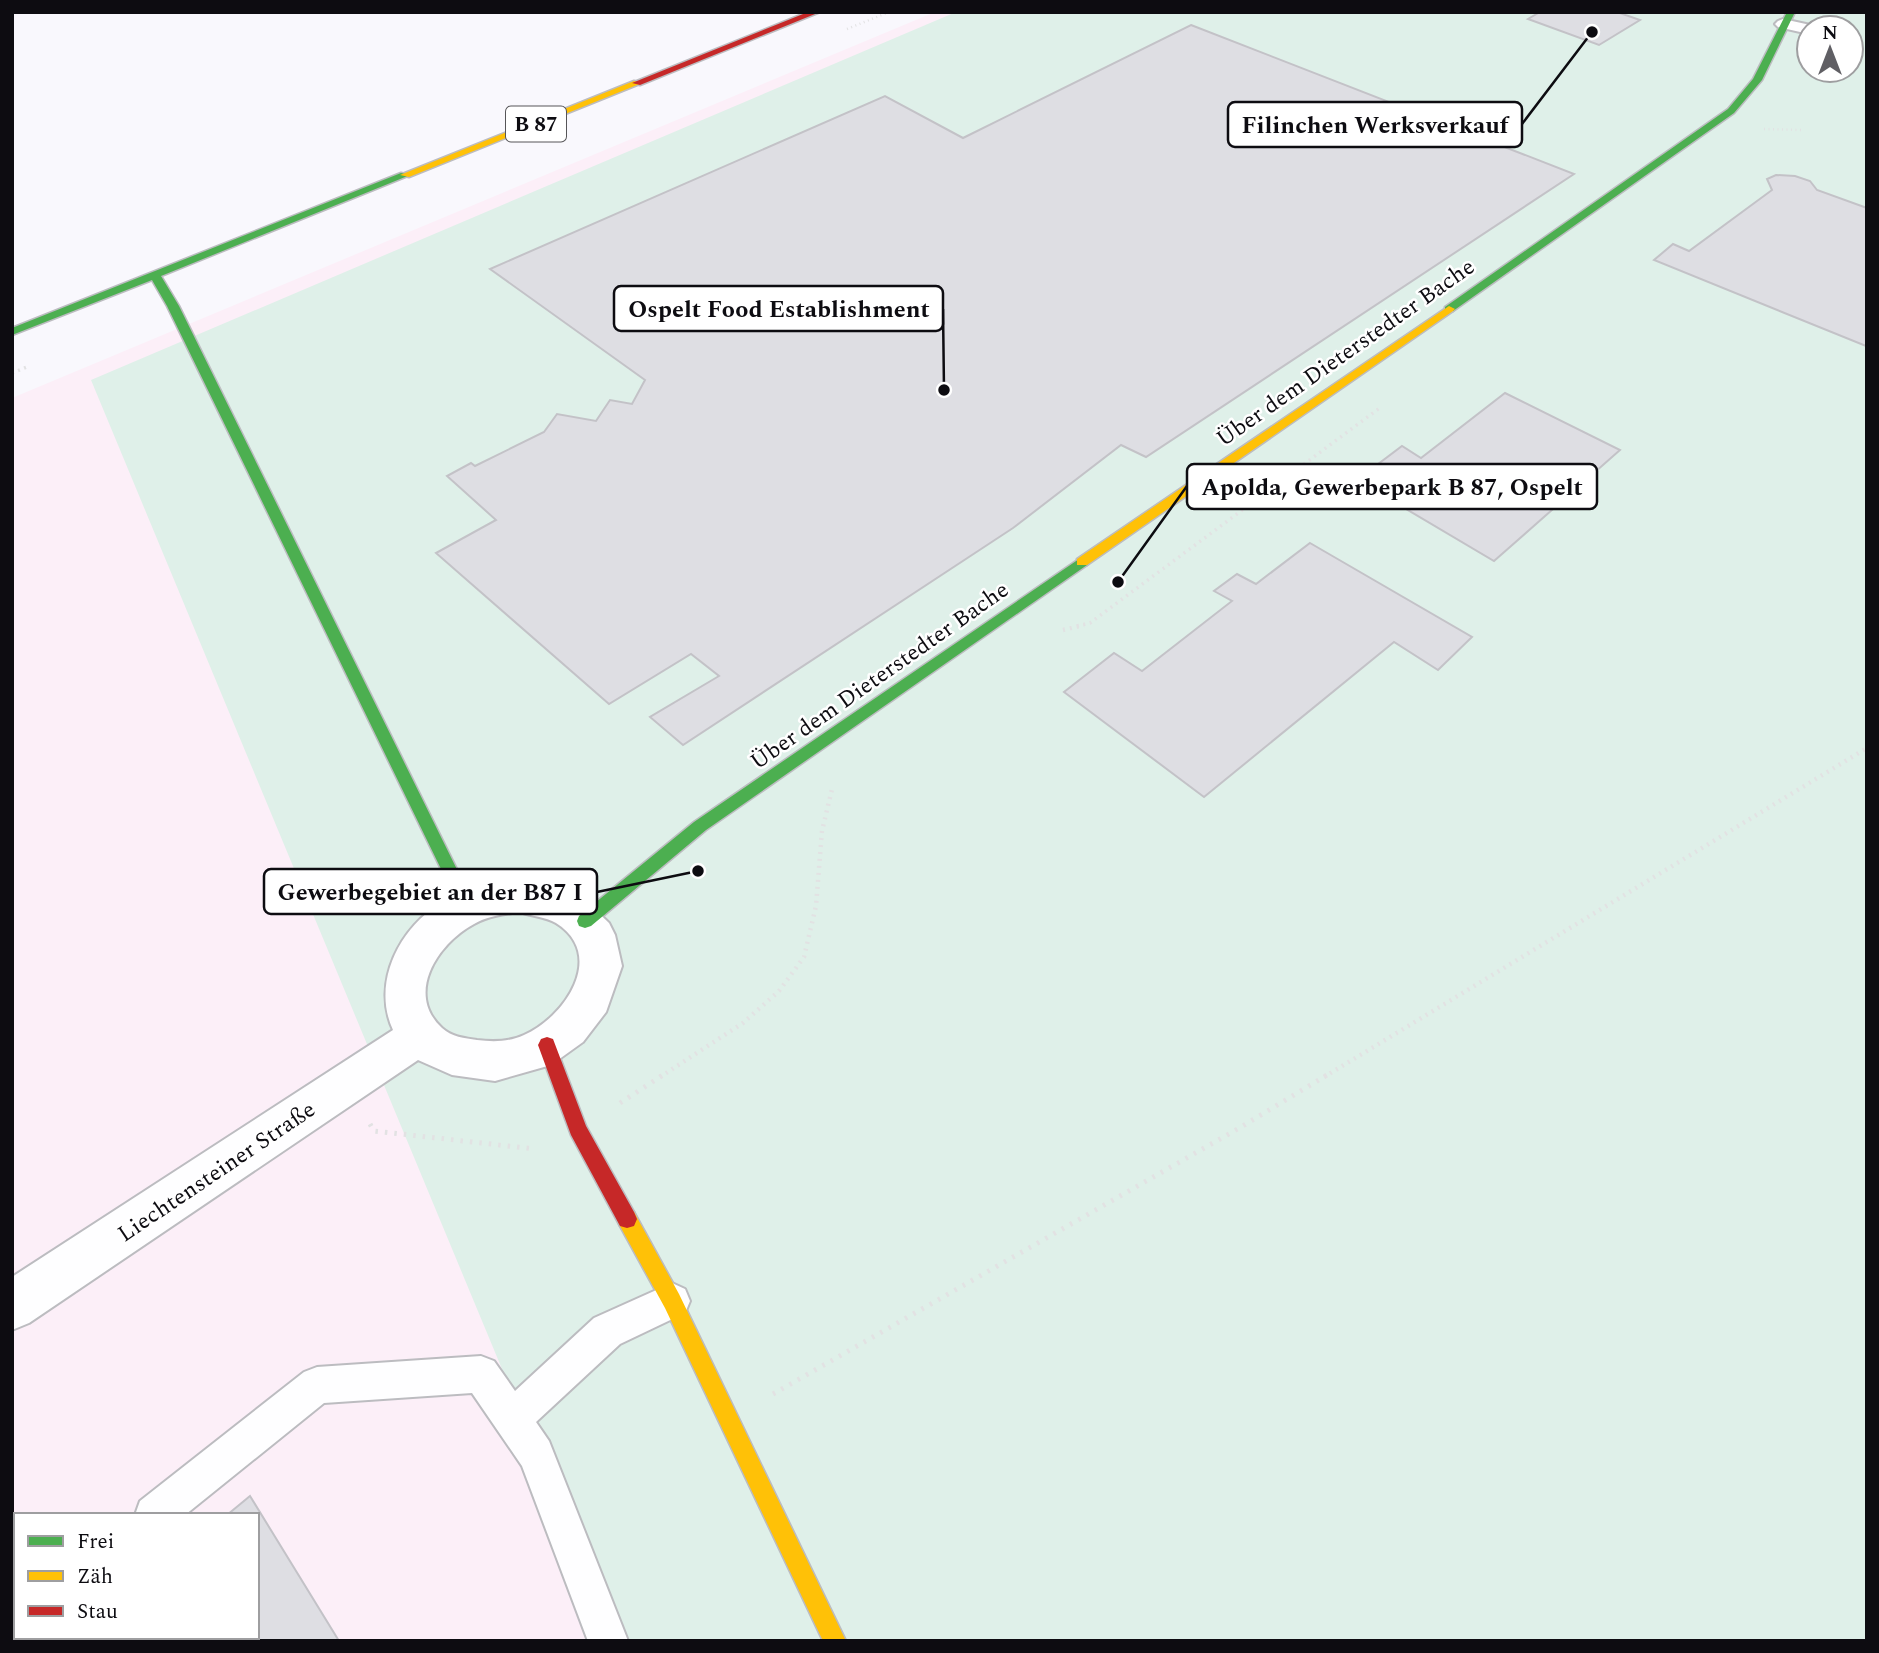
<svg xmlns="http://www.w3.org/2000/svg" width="1879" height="1653" font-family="Spectral,serif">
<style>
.commercial{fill:#fceff8;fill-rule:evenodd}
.green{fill:#dff0e9;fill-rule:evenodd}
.building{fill:#dedee3;stroke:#c3c2c7;stroke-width:2}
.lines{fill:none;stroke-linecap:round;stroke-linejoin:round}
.lane-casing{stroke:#bcbcc0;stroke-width:4}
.street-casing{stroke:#bcbcc0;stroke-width:4}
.fast-casing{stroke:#bcbcc0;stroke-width:3}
.slow-casing{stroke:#bcbcc0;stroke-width:3}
.jam-casing{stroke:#bcbcc0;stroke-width:3}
.path-far3{stroke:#e2e2e3;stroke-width:2.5;stroke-dasharray:1 3.5;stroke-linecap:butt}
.path-far2{stroke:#e2e2e3;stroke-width:3.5;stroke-dasharray:2 4.5;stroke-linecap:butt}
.path-far1{stroke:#e2e2e3;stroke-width:4.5;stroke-dasharray:2 5;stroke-linecap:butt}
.path{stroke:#e2e2e3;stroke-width:5;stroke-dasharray:2.5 7;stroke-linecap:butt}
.lane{fill:#fefeff;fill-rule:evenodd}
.street{fill:#fefeff;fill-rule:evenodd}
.fast{fill:#4caf50;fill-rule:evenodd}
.slow{fill:#ffc107;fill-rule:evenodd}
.jam{fill:#c62828;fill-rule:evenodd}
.labels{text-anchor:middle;stroke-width:5;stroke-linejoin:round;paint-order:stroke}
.shield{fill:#fff;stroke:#565558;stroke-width:2}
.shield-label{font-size:21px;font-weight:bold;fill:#0d0c11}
.street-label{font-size:23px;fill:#0d0c11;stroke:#fff}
.leader{fill:none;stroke:#0d0c11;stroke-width:2.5}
.callout-dot{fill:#0d0c11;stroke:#fff;stroke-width:2.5}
.callout{fill:#fff;stroke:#0d0c11;stroke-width:2.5}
.callout-label{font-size:24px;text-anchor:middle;font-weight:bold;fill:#0d0c11}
</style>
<rect width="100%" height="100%" fill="#f9f8fd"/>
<!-- commercial -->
<path class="commercial" d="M935 12H1867V600L786 1641H12V398ZM1809 28H1851V70H1809ZM16 1515H257V1637H16Z"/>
<!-- green -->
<path class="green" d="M956 12H1867V1641H615L91 380ZM1809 28H1851V70H1809Z"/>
<!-- building -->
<g class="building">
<path d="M1540 12H1617L1640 20 1599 45 1528 19Z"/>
<path d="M1191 25 1574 174 1146 457 1121 445 1013 528 683 745 650 717 719 676 691 654 609 704 436 553 496 520 447 476 471 463 475 466 544 432 557 414 596 421 610 400 632 404 645 380 490 269 885 96 963 138Z"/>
<path d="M1776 175 1795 176 1810 181 1817 190 1867 208 1866 346 1654 260 1673 244 1689 251 1772 190 1767 179Z"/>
<path d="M1505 393 1620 450 1494 561 1357 480 1402 446 1421 458Z"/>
<path d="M1310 543 1472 637 1438 670 1394 642 1204 797 1064 692 1114 653 1142 671 1232 601 1214 591 1237 574 1256 584Z"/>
<path d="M250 1496 339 1641H70L74 1637H257V1515H227Z"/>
</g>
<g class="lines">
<!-- lane casing -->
<g class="lane-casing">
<g id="lane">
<path d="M1783 19 1815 26 1816 28H1809V34L1778 27 1775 24 1778 21Z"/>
<path d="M672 1283 685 1289 690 1301 685 1313 620 1344 536 1422 549 1441 628 1641H588L522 1466 472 1393 324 1403 185 1515H135L140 1501 304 1372 317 1367 481 1356 494 1361 515 1391 594 1318Z"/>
<path d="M16 1605V1637H31L27 1641H12V1606Z"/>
</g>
</g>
<!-- street casing -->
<g class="street-casing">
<path id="street" d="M520 880 583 898 609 923 615 935 622 966 606 1012 583 1042 551 1065 495 1081 452 1075 418 1060 29 1323 12 1330V1277L393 1030C371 983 400 926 443 902 466 889 494 883 520 880ZM520 912C531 916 546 917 556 923 607 955 565 1017 524 1035 509 1042 493 1042 477 1040 464 1038 452 1037 442 1028 405 994 437 944 474 924 488 916 504 914 520 912Z"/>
</g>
<!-- fast casing -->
<g class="fast-casing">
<g id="fast">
<path d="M1787 12H1795L1762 80 1734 113 1453 311H1445V307L1728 109 1753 79Z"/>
<path d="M401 173 410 175 161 276 179 306 476 908 474 913 468 915 462 913 460 908 167 306 152 280 12 335V328Z"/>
<path d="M1082 557 1089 562 1087 565 706 830 591 926 585 928 579 926 577 921 579 916 694 822Z"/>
</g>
</g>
<!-- slow casing -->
<g class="slow-casing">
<g id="slow">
<path d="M634 81 642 83 409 177 400 175Z"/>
<path d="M1449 306 1455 309 1453 311 1087 565H1077V559Z"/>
<path d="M627 1210 634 1212 679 1294 846 1641H823L665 1308 620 1226 617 1219 620 1212Z"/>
</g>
</g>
<!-- jam casing -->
<g class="jam-casing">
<g id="jam">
<path d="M808 12H820L640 85 632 83Z"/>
<path d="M547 1037 553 1039 586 1126 634 1212 637 1219 634 1226 627 1228 620 1226 571 1135 538 1045 541 1039Z"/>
</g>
</g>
<!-- path-far3 -->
<g class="path-far3">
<path d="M847 29 889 12"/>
<path d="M1764 129 1801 130"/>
</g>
<!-- path-far2 -->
<g class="path-far2">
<path d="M12 373 27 367"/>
<path d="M1077 626 1090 623 1381 407"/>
</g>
<!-- path-far1 -->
<g class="path-far1">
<path d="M1063 630 1084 625"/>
<path d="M660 1077 743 1023 779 991 804 957 816 906 822 831 832 789"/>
<path d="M1324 1077 1867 748"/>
</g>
<!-- path -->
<g class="path">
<path d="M620 1103 663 1075"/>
<path d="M370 1124 374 1131 535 1149"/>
<path d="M773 1394 1241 1127 1327 1075"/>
</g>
<!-- lane -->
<use href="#lane" class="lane"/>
<!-- street -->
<use href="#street" class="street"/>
<!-- fast -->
<use href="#fast" class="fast"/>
<!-- slow -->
<use href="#slow" class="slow"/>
<!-- jam -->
<use href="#jam" class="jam"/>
</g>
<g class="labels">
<!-- shield labels -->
<rect class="shield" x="506" y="106.5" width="60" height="35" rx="5"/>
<g class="shield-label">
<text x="536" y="131">B 87</text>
</g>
<!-- street labels -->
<g class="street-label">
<text transform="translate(1345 352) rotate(-35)" y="8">Über dem Dieterstedter Bache</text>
<text transform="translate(879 675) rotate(-35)" y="8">Über dem Dieterstedter Bache</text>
<text transform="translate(216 1171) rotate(-34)" y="8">Liechtensteiner Straße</text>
</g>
</g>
<!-- callouts -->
<path class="leader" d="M1592 32L1522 124M944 390L943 309M1118 582L1187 486M698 871L597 892"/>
<g class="callout-dot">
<circle cx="1592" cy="32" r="7"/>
<circle cx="944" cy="390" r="7"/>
<circle cx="1118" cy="582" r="7"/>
<circle cx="698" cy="871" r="7"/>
</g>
<g class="callout">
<rect x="1228" y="102" width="294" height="45" rx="7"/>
<rect x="614" y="286" width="329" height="45" rx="7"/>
<rect x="1187" y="464" width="410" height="45" rx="7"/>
<rect x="264" y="869" width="333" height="45" rx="7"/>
</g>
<g class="callout-label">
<text x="1375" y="133">Filinchen Werksverkauf</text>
<text x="779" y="317">Ospelt Food Establishment</text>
<text x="1392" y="495">Apolda, Gewerbepark B 87, Ospelt</text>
<text x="430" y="900">Gewerbegebiet an der B87 I</text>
</g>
<!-- border -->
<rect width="1879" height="1653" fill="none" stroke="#0d0c11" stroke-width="28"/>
<!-- legend -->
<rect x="14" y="1513" width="245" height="126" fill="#ffffff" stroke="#9e9ea0" stroke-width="2"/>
<rect x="28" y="1536" width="35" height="10" fill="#4caf50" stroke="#9e9ea0" stroke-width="2"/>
<text x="77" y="1548" font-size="21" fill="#0d0c11">Frei</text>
<rect x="28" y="1571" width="35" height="10" fill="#ffc107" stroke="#9e9ea0" stroke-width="2"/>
<text x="77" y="1583" font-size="21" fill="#0d0c11">Zäh</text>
<rect x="28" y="1606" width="35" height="10" fill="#c62828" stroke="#9e9ea0" stroke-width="2"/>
<text x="77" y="1618" font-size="21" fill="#0d0c11">Stau</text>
<!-- north arrow -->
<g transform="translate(1830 49)"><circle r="33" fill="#ffffff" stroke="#9e9ea0" stroke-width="2"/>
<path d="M0-5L12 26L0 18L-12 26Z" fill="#605f64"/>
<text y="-10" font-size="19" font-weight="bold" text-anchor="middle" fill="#0d0c11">N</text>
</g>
</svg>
